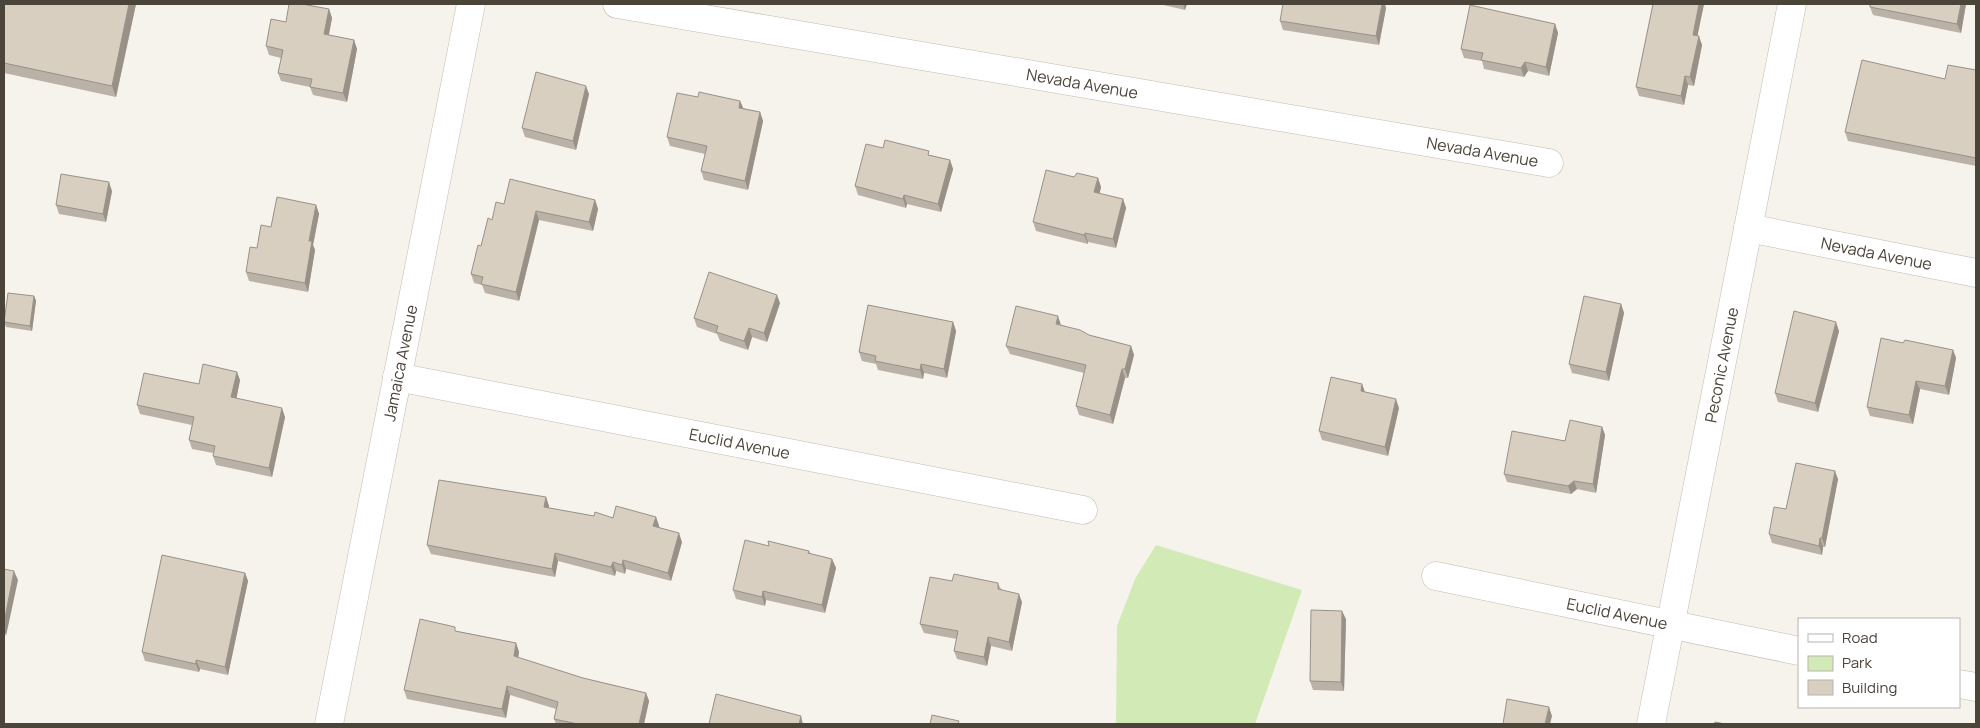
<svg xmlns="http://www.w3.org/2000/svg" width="1980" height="728" font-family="Manrope,sans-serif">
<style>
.green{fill:#d2eab5}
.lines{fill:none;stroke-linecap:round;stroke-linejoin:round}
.street-casing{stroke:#c2bbae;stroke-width:29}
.street{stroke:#fff;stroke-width:28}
.wall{fill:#bab2a6}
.shaded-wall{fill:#979187}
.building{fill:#d8cfc1;stroke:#979187}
.labels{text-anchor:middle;stroke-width:4.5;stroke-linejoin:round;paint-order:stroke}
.street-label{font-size:16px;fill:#4b4439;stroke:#fff}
</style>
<rect width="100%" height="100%" fill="#f6f3ec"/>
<!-- green -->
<path class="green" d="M1156 545 1302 590 1255 724H1116L1117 626 1135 579Z"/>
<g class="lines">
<!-- street casing -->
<g class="street-casing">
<g id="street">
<path id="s1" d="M617 4 1549 163"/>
<path id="s2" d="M1748 228 1976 273"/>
<path id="s3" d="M397 377 1083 510"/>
<path id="s4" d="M1436 576 1799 651"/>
<path d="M1959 684 1976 687"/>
<path id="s5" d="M329 724 471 4"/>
<path id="s6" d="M1651 724 1792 4"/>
</g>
</g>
<!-- street -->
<use href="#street" class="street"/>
</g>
<!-- wall -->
<g class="wall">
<path d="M4 4H136L116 97 4 73Z"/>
<path d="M1159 4H1187L1185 10Z"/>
<path d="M1653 4H1704L1697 36 1702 45 1694 86 1688 85 1684 105 1639 96 1636 87Z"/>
<path d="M1966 4 1961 33 1873 15 1870 7Z"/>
<path d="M1386 8 1379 45 1283 30 1280 21Z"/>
<path d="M329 9 332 18 329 35 354 40 357 49 347 102 313 95 310 87 281 81 278 73 281 58 269 55 266 46 286 22Z"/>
<path d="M1555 24 1558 33 1549 76 1528 71 1524 77 1484 69 1482 61 1464 58 1461 49Z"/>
<path d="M1976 70V166L1848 141 1845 132 1945 79Z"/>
<path d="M589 94 576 150 525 137 522 128Z"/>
<path d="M698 97 740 101 743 108 760 112 763 121 748 190 704 180 701 171 705 154 670 146 667 137Z"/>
<path d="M883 148 930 155 950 160 953 169 941 212 907 204 906 208 858 195 855 186Z"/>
<path d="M1074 177 1098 178 1101 187 1099 194 1123 199 1126 208 1116 248 1088 242V244L1036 231 1033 222Z"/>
<path d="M112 191 106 222 59 214 56 205Z"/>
<path d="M595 200 598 209 593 231 539 220 519 301 485 293 482 285 474 283 471 274 481 246 492 220 504 204Z"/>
<path d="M316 205 319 214 313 245 315 250 308 292 249 281 246 272 257 248 271 227Z"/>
<path d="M34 296 36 301 32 331 6 327 4 322Z"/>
<path d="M780 303 767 342 752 337 748 350 720 341 717 334 697 327 694 318Z"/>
<path d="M1621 304 1624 313 1609 381 1572 373 1569 364Z"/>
<path d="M953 322 956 331 947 378 924 373 923 379 878 370 876 364 862 361 859 352Z"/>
<path d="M1061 325 1089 335 1131 346 1134 355 1128 378H1125L1113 424 1079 415 1076 406 1084 373 1010 354 1006 346Z"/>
<path d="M1839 331 1818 412 1778 402 1775 393Z"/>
<path d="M1903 343 1953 350 1956 358 1949 395 1920 389 1913 424 1870 416 1867 407Z"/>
<path d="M240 380 236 398 285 417 272 477 216 465 213 456V453L192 449 189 440 192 425 140 414 137 405 199 384Z"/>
<path d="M1362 384 1365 392 1399 408 1388 456 1322 440 1319 431Z"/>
<path d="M1602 427 1605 435 1596 493 1577 489 1571 494 1507 482 1504 474 1565 441Z"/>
<path d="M1838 479 1825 547H1823L1822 555 1772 543 1769 534 1786 509Z"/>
<path d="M546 497 549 508 594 516 613 518 656 517 659 526V527L682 542 671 581 626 569 625 574 616 571 615 576 558 561 555 577 431 554 427 545Z"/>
<path d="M769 546 809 551 811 554 832 559 836 568 825 613 766 600 765 606 736 599 733 590Z"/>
<path d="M245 573 248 581 228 675 200 669 199 672 145 661 142 652Z"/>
<path d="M952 581 998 583 1001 589 1022 602 1012 651 991 646 987 666 957 659 954 651 957 639 924 633 920 624Z"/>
<path d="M1346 619 1344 691 1313 690 1310 681Z"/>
<path d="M457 631 516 643 519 652 518 658 583 678 646 693 649 701 644 724H556L554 719 556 709 510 695 506 718 407 699 404 690Z"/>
</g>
<!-- shaded-wall -->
<g class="shaded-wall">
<path d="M129 4H136L116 97 112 86Z"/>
<path d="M1183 4H1187L1185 10Z"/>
<path d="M1382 4H1385L1386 8 1379 45 1376 36Z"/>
<path d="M1699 4H1704L1696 43 1693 35Z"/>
<path d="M1961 4H1966L1961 33 1957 24Z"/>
<path d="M329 9 332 18 327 43 324 34Z"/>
<path d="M1555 24 1558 33 1549 76 1546 67Z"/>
<path d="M1699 36 1702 45 1694 86 1690 77Z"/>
<path d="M354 40 357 49 347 102 343 93Z"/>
<path d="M1525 62 1528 71 1524 77 1521 68Z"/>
<path d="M1685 76 1688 85 1684 105 1681 96Z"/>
<path d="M586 86 589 94 576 150 573 141Z"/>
<path d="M740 101 744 110 739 108Z"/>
<path d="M760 112 763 121 748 190 745 181Z"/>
<path d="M950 160 953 169 941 212 938 204Z"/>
<path d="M1098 178 1101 187 1098 201 1094 192Z"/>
<path d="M109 182 112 191 106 222 103 214Z"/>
<path d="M904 195 907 204 906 208 903 199Z"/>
<path d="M1123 199 1126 208 1116 248 1113 239Z"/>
<path d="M595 200 598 209 593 231 589 222Z"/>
<path d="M316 205 319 214 313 245 315 250 308 292 305 283 309 241Z"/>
<path d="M536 211 539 220 519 301 516 292Z"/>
<path d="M1085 233 1088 242V244L1084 235Z"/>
<path d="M777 295 780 303 767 342 764 333Z"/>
<path d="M34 296 36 301 32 331 30 326Z"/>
<path d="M1621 304 1624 313 1609 381 1606 372Z"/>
<path d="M1058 316 1061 325 1056 324Z"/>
<path d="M953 322 956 331 947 378 944 369Z"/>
<path d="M1836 322 1839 331 1818 412 1815 403Z"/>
<path d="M749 328 752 337 748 350 744 341Z"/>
<path d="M1131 346 1134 355 1128 378 1125 369Z"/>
<path d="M1953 350 1956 358 1949 395 1945 386Z"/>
<path d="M921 364 924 373 923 379 920 370Z"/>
<path d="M1122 369 1125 378 1113 424 1110 415Z"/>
<path d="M237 372 240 380 235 406 231 397Z"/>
<path d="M1916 381 1920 389 1913 424 1909 415Z"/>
<path d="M1362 384 1365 393 1361 391Z"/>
<path d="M1396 399 1399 408 1388 456 1385 447Z"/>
<path d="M282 408 285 417 272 477 269 468Z"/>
<path d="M1602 427 1605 435 1596 493 1593 484Z"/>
<path d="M1835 471 1838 479 1825 547 1822 538Z"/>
<path d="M1574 481 1577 489 1571 494 1568 486Z"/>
<path d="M546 497 549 506 547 515 544 507Z"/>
<path d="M656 517 659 526 657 534 653 526Z"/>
<path d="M679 533 682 542 671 581 668 573Z"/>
<path d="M1820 538 1823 547 1822 555 1819 546Z"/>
<path d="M555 553 558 561 555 577 552 569Z"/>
<path d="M832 559 836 568 825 613 822 605Z"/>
<path d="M623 560 626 569 625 574 622 565Z"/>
<path d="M613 562 616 571 615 576 611 567Z"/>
<path d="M14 571 18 580 6 636 4 630V623Z"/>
<path d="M245 573 248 581 228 675 225 667Z"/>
<path d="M763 591 766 600 765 606 762 597Z"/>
<path d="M1019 594 1022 602 1012 651 1009 642Z"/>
<path d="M1342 611 1346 619 1344 691 1341 682Z"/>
<path d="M988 637 991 646 987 666 984 657Z"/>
<path d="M516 643 519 652 517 665 514 656Z"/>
<path d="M196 660 200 669 199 672 196 664Z"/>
<path d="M507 686 510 695 506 718 502 709Z"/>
<path d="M646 693 649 701 644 724H639Z"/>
<path d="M1549 707 1552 716 1550 724H1545Z"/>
<path d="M801 716 803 724H799Z"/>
</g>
<!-- building -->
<g class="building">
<path d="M4 4H129L112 86 4 63Z"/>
<path d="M289 4H302L329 9 324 34 354 40 343 93 310 87 312 79 278 73 283 50 266 46 271 19 286 22Z"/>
<path d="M1283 4H1382L1376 36 1280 21Z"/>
<path d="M1653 4H1699L1693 35 1699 36 1690 77 1685 76 1681 96 1636 87Z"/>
<path d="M1870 4H1961L1957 24 1870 7Z"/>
<path d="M1470 5 1555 24 1546 67 1525 62 1521 68 1481 60 1483 53 1461 49Z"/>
<path d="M1862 60 1945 79 1948 65 1976 70V158L1845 132Z"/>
<path d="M536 72 586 86 573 141 522 128Z"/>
<path d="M699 92 740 101 739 108 760 112 745 181 701 171 707 146 667 137 677 93 698 97Z"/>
<path d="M885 140 929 151 928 155 950 160 938 204 904 195 903 199 855 186 866 144 883 148Z"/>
<path d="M1046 170 1074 177 1077 173 1098 178 1094 192 1123 199 1113 239 1085 233 1084 235 1033 222Z"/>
<path d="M61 174 109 182 103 214 56 205Z"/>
<path d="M510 179 595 200 589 222 536 211 516 292 481 284 483 277 471 274 478 245 481 246 488 218 492 220 496 202 504 204Z"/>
<path d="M277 197 316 205 309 241H312L305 283 246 272 250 247 257 248 261 225 271 227Z"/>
<path d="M709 272 777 295 764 333 749 328 744 341 716 332 718 326 694 318Z"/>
<path d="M8 293 34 296 30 326 4 322Z"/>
<path d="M1584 296 1621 304 1606 372 1569 364Z"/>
<path d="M868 305 953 322 944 369 921 364 920 370 875 361 876 356 859 352Z"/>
<path d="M1016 306 1058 316 1056 324 1080 330 1089 335 1131 346 1125 369H1122L1110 415 1076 406 1086 365 1006 346Z"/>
<path d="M1794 311 1836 322 1815 403 1775 393Z"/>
<path d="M1881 338 1903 343 1905 340 1953 350 1945 386 1916 381 1909 415 1867 407Z"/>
<path d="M203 364 237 372 231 397 282 408 269 468 213 456 215 446 189 440 194 417 137 405 144 373 199 384Z"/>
<path d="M1331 377 1362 384 1361 391 1396 399 1385 447 1319 431Z"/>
<path d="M1570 420 1602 427 1593 484 1574 481 1568 486 1504 474 1512 431 1565 441Z"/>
<path d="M1796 463 1835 471 1822 538H1820L1819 546 1769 534 1774 507 1786 509Z"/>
<path d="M439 480 546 497 544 507 594 516 595 512 613 518 616 506 656 517 653 526 679 533 668 573 623 560 622 565 613 562 611 567 555 553 552 569 427 545Z"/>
<path d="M745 540 769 546 768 541 809 551 808 553 832 559 822 605 763 591 762 597 733 590Z"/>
<path d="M162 555 245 573 225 667 196 660V664L142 652Z"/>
<path d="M4 569 14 571 4 623Z"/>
<path d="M954 574 998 583V589L1019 594 1009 642 988 637 984 657 954 651 958 631 920 624 930 577 952 581Z"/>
<path d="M1311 610 1342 611 1341 682 1310 681Z"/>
<path d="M420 619 455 627V631L516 643 514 656 583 678 646 693 639 724H578L554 719 558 702 507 686 502 709 404 690Z"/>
<path d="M716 694 801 716 799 724H709Z"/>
<path d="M1507 699 1549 707 1545 724H1503Z"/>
<path d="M932 715 959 721 958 724H930Z"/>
<path d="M1715 722 1725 724H1714Z"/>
</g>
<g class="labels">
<!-- street labels -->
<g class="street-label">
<text dy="6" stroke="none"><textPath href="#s1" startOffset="472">Nevada Avenue</textPath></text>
<text dy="6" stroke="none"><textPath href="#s1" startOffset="878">Nevada Avenue</textPath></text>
<text dy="6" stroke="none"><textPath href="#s2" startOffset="131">Nevada Avenue</textPath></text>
<text dy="6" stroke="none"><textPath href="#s5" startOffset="368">Jamaica Avenue</textPath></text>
<text dy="6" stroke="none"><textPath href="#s6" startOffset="366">Peconic Avenue</textPath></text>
<text dy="6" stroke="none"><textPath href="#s3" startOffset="349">Euclid Avenue</textPath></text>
<text dy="6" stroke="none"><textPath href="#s4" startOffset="185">Euclid Avenue</textPath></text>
</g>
</g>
<!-- border -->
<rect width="1980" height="728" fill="none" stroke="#4b4439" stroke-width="10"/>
<!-- legend -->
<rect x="1798" y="618" width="162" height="90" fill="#ffffff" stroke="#b7b4b0"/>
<rect x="1808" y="634" width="25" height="8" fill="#ffffff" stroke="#b7b4b0"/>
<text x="1842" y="643" font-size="15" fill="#4b4439">Road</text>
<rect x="1808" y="656" width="25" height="15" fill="#d2eab5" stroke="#b7b4b0"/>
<text x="1842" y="668" font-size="15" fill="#4b4439">Park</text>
<rect x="1808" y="680" width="25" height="15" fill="#d8cfc1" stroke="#b7b4b0"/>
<text x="1842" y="693" font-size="15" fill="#4b4439">Building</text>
</svg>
